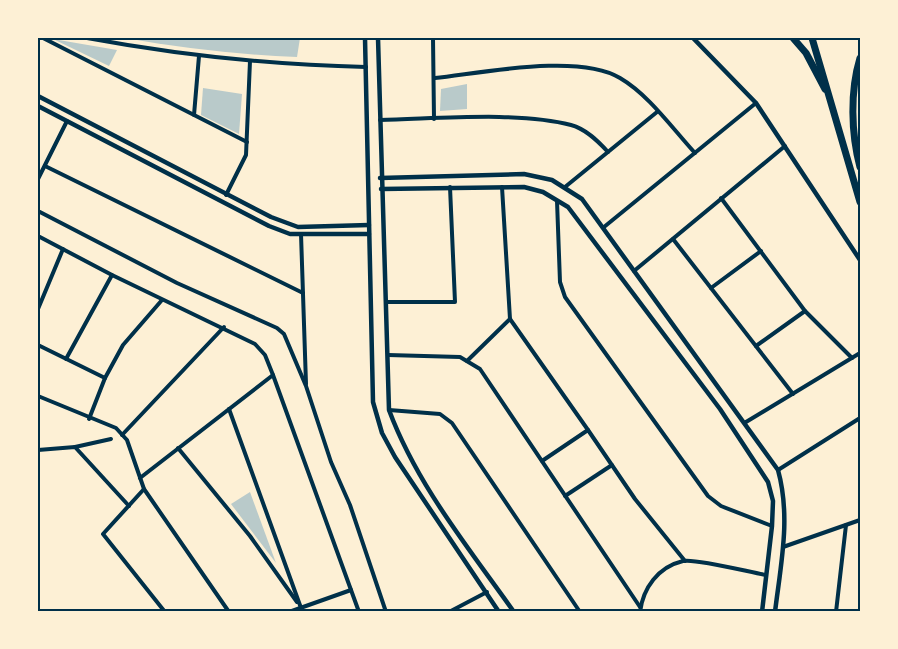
<svg xmlns="http://www.w3.org/2000/svg" width="898" height="649" font-family="Jost,sans-serif">
<style>
.green{fill:#b9caca}
.lines{fill:none;stroke-linecap:round;stroke-linejoin:round}
.minor{stroke:#003049;stroke-width:4}
.tertiary{stroke:#003049;stroke-width:4.5}
.motorway{stroke:#003049;stroke-width:7}
.neatline{fill:none;stroke:#003049;stroke-width:2}
</style>
<rect width="100%" height="100%" fill="#fdf0d5"/>
<!-- green -->
<g class="green">
<path d="M125 38H300L297 57C239 55 182 48 125 38Z"/>
<path d="M53 39 117 50 109 66Z"/>
<path d="M467 84V109L440 111 441 89Z"/>
<path d="M203 88 242 94 239 134 201 115Z"/>
<path d="M250 492 276 563 231 504Z"/>
</g>
<g class="lines">
<!-- minor -->
<g class="minor">
<path d="M43 38 247 142"/>
<path d="M87 38C179 55 272 65 366 67"/>
<path d="M433 38 434 119"/>
<path d="M435 78C482 73 579 53 620 78 649 95 672 128 695 153"/>
<path d="M194 115 199 56"/>
<path d="M380 120C436 119 518 111 571 125 586 129 598 141 608 152"/>
<path d="M45 166 303 293"/>
<path d="M38 179 67 121"/>
<path d="M502 187 510 319 588 430"/>
<path d="M565 187 657 112"/>
<path d="M226 195 246 155 250 61"/>
<path d="M721 198 805 311 852 358"/>
<path d="M557 201 560 282 565 297 708 496 721 506 772 526"/>
<path d="M38 211 177 283 277 328 284 334 306 386 331 462 350 505 386 612"/>
<path d="M604 227 756 103"/>
<path d="M301 234 306 384"/>
<path d="M38 236 112 275 255 344 265 355 273 375 359 612"/>
<path d="M673 239 793 394"/>
<path d="M634 271 785 146"/>
<path d="M711 288 761 251"/>
<path d="M386 302H455L450 187"/>
<path d="M38 309 63 249"/>
<path d="M38 345 105 378"/>
<path d="M756 346 805 311"/>
<path d="M388 355 460 357 480 369 640 607"/>
<path d="M66 359 112 275"/>
<path d="M467 361 510 319"/>
<path d="M38 396 116 428 127 440 144 489 229 612"/>
<path d="M229 409 301 608"/>
<path d="M389 410 440 414 452 423 580 612"/>
<path d="M89 419 105 378 123 345 162 300"/>
<path d="M746 422 860 353"/>
<path d="M122 435 224 327"/>
<path d="M75 447 111 439"/>
<path d="M178 448 250 536 297 602"/>
<path d="M38 450 75 447 129 506"/>
<path d="M542 461 588 430 635 499 685 561"/>
<path d="M778 470 860 418"/>
<path d="M140 478 273 375"/>
<path d="M144 489 103 534 165 612"/>
<path d="M565 496 612 465"/>
<path d="M783 547 860 520"/>
<path d="M289 612 351 590"/>
<path d="M449 612 487 592"/>
<path d="M640 612C643 588 658 567 683 561 695 558 749 572 766 575"/>
<path d="M836 612 846 525"/>
</g>
<!-- tertiary -->
<g class="tertiary">
<path d="M365 38 373 402 382 433 395 457 499 612"/>
<path d="M378 38 389 410C417 485 468 547 514 612"/>
<path d="M693 38 756 103 860 260"/>
<path d="M38 96 271 217 298 227 369 225"/>
<path d="M38 106 269 226 290 234H369"/>
<path d="M380 178 524 174 552 180 582 199 778 470C791 517 781 563 775 612"/>
<path d="M381 189 524 187 543 192 568 207 720 409 768 482 773 501 772 526 762 612"/>
</g>
<!-- motorway -->
<g class="motorway">
<path d="M793 38 806 53 825 89"/>
<path d="M812 38 860 202"/>
<path d="M860 58C850 91 851 133 860 167"/>
</g>
</g>
<!-- border -->
<rect width="898" height="649" fill="none" stroke="#fdf0d5" stroke-width="78"/>
<rect x="39" y="39" width="820" height="571" class="neatline"/>
</svg>
